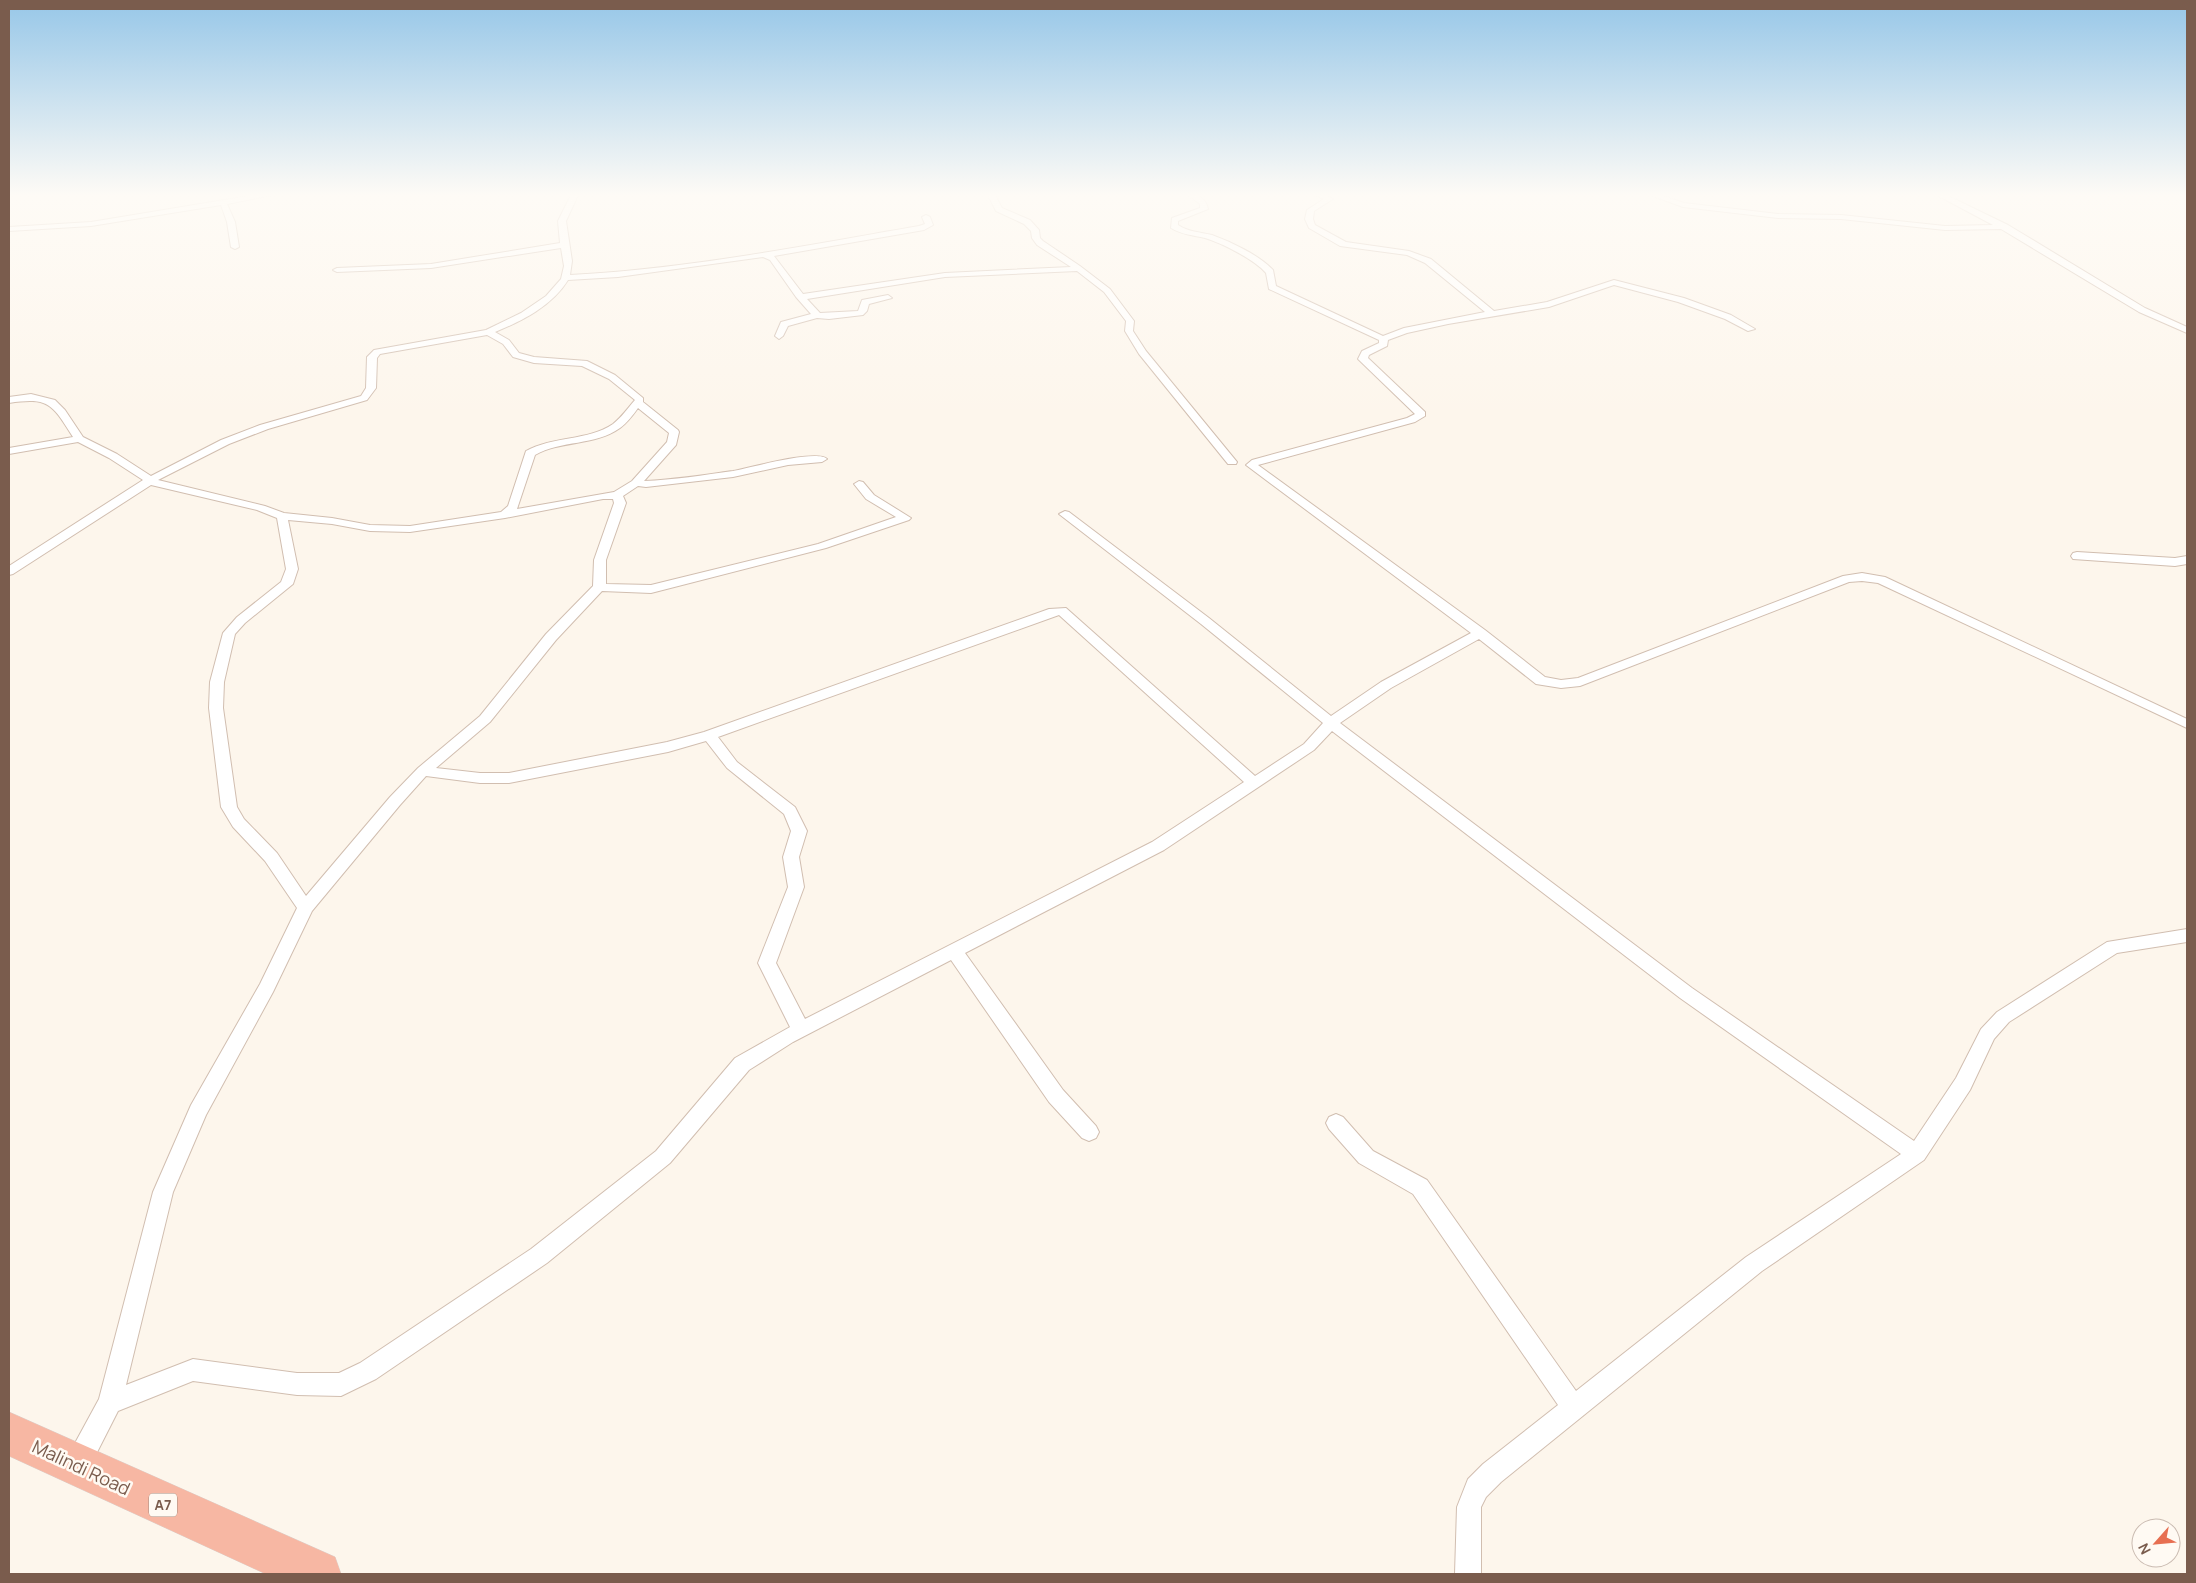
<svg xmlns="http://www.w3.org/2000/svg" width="2196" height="1583" font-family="Manrope,sans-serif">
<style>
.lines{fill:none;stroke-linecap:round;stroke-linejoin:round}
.street-casing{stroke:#d1beb0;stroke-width:2}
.highway-casing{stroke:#dad1cd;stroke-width:1}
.street{fill:#fff;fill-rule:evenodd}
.highway{fill:#f7b7a3;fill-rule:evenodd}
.labels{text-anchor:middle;stroke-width:5;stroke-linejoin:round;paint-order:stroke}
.shield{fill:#fffaf3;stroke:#a28b7f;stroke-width:1}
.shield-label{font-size:14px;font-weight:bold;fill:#7a5c4d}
.near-street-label{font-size:18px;fill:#7a5c4d;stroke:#fffaf3}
</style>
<rect width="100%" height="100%" fill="#fdf6ec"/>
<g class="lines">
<!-- street casing -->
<g class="street-casing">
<g id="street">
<path d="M266 193H282L227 204 235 222 239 247 235 249 231 247 227 222 221 205 91 226 9 231V227L91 222Z"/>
<path d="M572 193H579L566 221 572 261 570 275C687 269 804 246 919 226L925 224 922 217 926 215 930 217 933 225 924 230 774 256 803 294 945 273 1071 267 1037 245 1032 238 1031 231 1024 224 996 211 987 193H994L1002 208 1030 220 1039 230 1040 238 1043 241 1080 266 1110 289 1134 321 1133 331 1146 351 1237 462 1236 464H1228L1139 354 1125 331 1126 321 1104 292 1077 271 945 277 807 299 820 313 858 311 862 300 888 295 892 298 869 304 867 311 863 315 829 319 817 318 788 326 783 336 779 339 775 336 781 322 811 314 796 297 770 260 763 257 618 277 568 280C552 306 522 321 495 332L509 340 519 353 534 357 587 361 615 375 643 398V402L678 430 679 432 676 445 644 481C673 480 704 475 733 471 749 468 817 449 827 459L822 462 788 465 733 477 646 487 638 486 623 496 626 503 606 560V584L651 585 818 544 896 517 866 499 854 484 859 481 863 482 874 495 911 518 909 520 826 548 651 593 602 591 556 640 490 722 436 768 480 773H509L667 742 704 732 1049 609 1066 608 1255 776 1304 744 1323 723 1201 624 1059 514 1065 511 1069 512 1209 618 1331 716 1381 682 1471 633 1246 465 1252 460 1407 418 1415 414 1358 359 1362 351 1379 343V340L1269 289 1266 273C1255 260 1222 243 1205 238 1193 235 1182 235 1171 228L1172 218 1200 208V204L1186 193C1196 193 1206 198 1208 209L1178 221V225C1188 232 1200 232 1212 235 1231 242 1259 255 1273 270L1276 286 1383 336 1404 328 1485 312 1425 263 1407 255 1340 246 1309 228 1305 219 1307 210 1324 199 1311 193H1320L1333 199 1314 211 1313 219 1315 225 1346 242 1409 251 1431 259 1494 311 1547 302 1614 280 1684 298 1731 315 1755 329 1748 331 1725 319 1678 302 1614 285 1549 307 1448 324 1407 333 1388 340 1387 346 1369 355 1368 358 1425 412V416L1415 422 1258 465 1485 630 1545 677 1561 680 1578 678 1843 576 1862 573 1885 577 2187 719V728L1878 583 1862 581 1849 582 1580 686 1561 688 1536 684 1479 639 1391 688 1340 723 1692 988 1914 1141 1956 1078 1981 1029 1997 1012 2107 942 2187 929V942L2117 953 2009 1022 1994 1039 1970 1090 1924 1160 1762 1271 1501 1482 1486 1497 1481 1507V1574H1455L1457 1507 1468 1479 1483 1464 1558 1405 1413 1194 1359 1163 1329 1129 1326 1123 1329 1117 1336 1114 1343 1117 1373 1151 1427 1180 1576 1391 1746 1257 1901 1154 1680 998 1332 731 1314 750 1164 850 965 953 1063 1090 1096 1126 1099 1132 1096 1138 1089 1141 1082 1138 1049 1102 951 960 793 1042 749 1070 670 1163 547 1263 376 1379 341 1396 297 1395 193 1381 118 1411 86 1474 77 1477 68 1474 65 1465 68 1456 99 1399 153 1192 191 1105 260 984 297 908 265 861 233 827 221 807 209 708 210 682 223 633 237 617 281 582 286 569 277 518 257 510 151 485 13 574 9 575V566L143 480 109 458 78 442 9 454V448L73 437C52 404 49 397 9 403V397L31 394 55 400 65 410 83 437 117 454 151 476 221 440 260 425 361 396 366 388 367 357 374 350 486 330 521 313 546 296 561 279 564 266 561 248 431 268 337 272 333 270 337 268 431 264 560 243 558 221ZM487 335 503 344 513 357 534 363 582 366 609 379 635 400C628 408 621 418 613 424 588 441 553 436 526 451L508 506 501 512 410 526 370 525 332 518 284 513 265 506 158 480 229 444 268 429 367 400 376 388 377 358 380 354ZM638 408 669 433 667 442 632 481 614 492 517 509 535 455C561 440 595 446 620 428 627 423 633 415 638 408ZM603 499H613L614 503 594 560 593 586 546 634 480 716 418 768 390 797 306 896 277 853 244 819 237 807 223 708 224 682 235 634 245 623 293 584 298 569 288 520 332 524 370 531 410 532 505 518ZM1059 615 1244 782 1152 842 805 1019 776 963 804 887 799 857 807 831 795 807 737 762 718 737ZM706 741 727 768 784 814 791 831 783 857 788 887 758 963 790 1027 735 1058 656 1151 531 1249 360 1363 339 1373H297L193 1359 126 1385 173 1192 206 1115 273 992 312 911 400 805 426 776 480 783H509L668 752Z"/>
<path d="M1645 193H1655L1684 203 1778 214 1841 215 1945 226 1993 225 1933 193H1942L2008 225 2145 308 2187 327V333L2139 312 2001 229 1945 230 1841 219 1778 218 1683 207Z"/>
<path d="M2077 552 2175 558 2187 556V564L2175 566 2073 559 2071 556 2073 553Z"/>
</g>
</g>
<!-- highway casing -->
<g class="highway-casing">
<path id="highway" d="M9 1412 335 1557 341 1574H266L9 1456Z"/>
</g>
<!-- street -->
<use href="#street" class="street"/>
<!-- highway -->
<use href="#highway" class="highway"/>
</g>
<!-- sky -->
<linearGradient id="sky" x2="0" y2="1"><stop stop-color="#97c7e8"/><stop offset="0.47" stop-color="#fefbf6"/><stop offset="1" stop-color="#fefbf6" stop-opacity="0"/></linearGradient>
<rect width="2196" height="415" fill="url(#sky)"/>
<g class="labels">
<!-- shield labels -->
<rect class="shield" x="149" y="1493.5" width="28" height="23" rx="4"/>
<g class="shield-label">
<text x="163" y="1510">A7</text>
</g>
<!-- near-street labels -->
<g class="near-street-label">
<text transform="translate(81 1468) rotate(25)" y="6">Malindi Road</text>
</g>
</g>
<!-- border -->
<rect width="2196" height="1583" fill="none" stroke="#7a5c4d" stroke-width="20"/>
<!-- north arrow -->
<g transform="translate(2156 1543) rotate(243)"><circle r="24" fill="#fffaf3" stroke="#cabbb1"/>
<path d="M0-4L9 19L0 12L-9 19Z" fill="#e76f51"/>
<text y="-8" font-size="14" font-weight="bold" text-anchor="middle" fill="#7a5c4d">N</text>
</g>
</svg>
